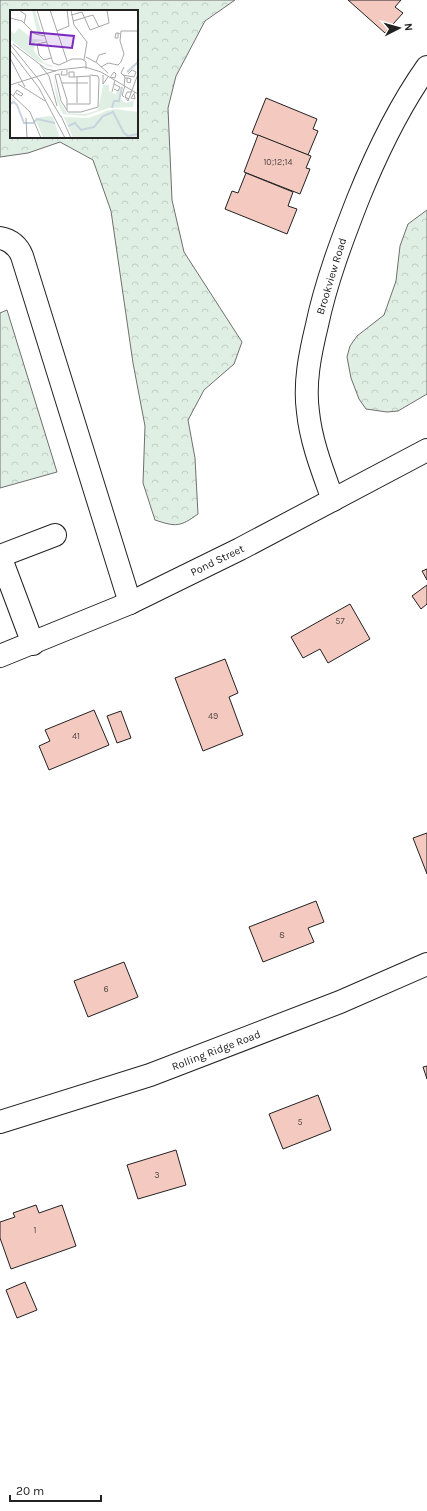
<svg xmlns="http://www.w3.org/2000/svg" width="427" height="1511" font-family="Karla,sans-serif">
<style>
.forest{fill:url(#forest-crowns);stroke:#6f6f6f;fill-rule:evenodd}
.building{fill:#f3c9c0;stroke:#222}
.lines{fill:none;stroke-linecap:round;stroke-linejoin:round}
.minor-casing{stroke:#222;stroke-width:24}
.major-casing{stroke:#222;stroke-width:24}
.minor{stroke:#fff;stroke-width:22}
.major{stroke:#fff;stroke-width:22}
.labels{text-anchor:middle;stroke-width:3;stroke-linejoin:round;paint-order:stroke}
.number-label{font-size:9px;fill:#564c4a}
.street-label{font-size:11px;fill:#222;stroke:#fff}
.inset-river{fill:none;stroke:#c7d3dd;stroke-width:2}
.inset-road{fill:none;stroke:#a7a7a7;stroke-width:1}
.view{fill:#7b2cbf;fill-opacity:0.15;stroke:#7b2cbf;stroke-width:2}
.inset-edge{fill:none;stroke:#222;stroke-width:2}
</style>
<defs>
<pattern id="forest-crowns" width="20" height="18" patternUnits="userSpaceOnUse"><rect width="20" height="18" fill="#e0efe3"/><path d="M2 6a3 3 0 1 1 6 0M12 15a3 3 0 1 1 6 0" fill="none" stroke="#c0cdc2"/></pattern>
</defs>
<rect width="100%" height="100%" fill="#fff"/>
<!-- forest -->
<g class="forest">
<path d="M0 0H235L205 21 176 76 168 108 172 200 184 252 242 342 234 364 204 390 188 420 195 458 198 514C180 527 176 527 155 520L143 483 145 426 133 363 111 211 93 160 60 142 28 153 0 157ZM11 11H137V137H11Z"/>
<path d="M427 210V394L398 411 387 412 366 409 359 399 351 378 347 357 350 346 357 336 384 315 396 281 400 246 408 224Z"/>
<path d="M7 310 57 472 0 488V313Z"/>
</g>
<!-- building -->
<g class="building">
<path d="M348 0H401L395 7 403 13 385 33Z"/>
<path d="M266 98 317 119 313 129 318 131 308 155 252 133Z"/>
<path d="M258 135 311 156 306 168 310 169 300 194 244 172Z"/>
<path d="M246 173 293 192 288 206 297 209 287 234 225 209 232 191 238 193Z"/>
<path d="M427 569V580L422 571Z"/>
<path d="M427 585V604L421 609 412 596Z"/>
<path d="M350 604 370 639 328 663 320 649 303 658 291 637Z"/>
<path d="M225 659 238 693 229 697 243 735 203 751 175 678Z"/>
<path d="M94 710 109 745 49 770 39 746 50 741 45 730Z"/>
<path d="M121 711 131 738 117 743 107 716Z"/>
<path d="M427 833V874L413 838Z"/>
<path d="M316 901 324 922 308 928 314 942 263 962 249 927Z"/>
<path d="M124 962 138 997 88 1017 74 981Z"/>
<path d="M427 1066V1079L423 1067Z"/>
<path d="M318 1095 331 1130 283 1149 269 1114Z"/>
<path d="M176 1150 186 1185 138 1199 127 1165Z"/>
<path d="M36 1205 39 1213 62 1205 76 1246 11 1269 0 1238V1222L15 1217 13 1213Z"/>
<path d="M25 1282 37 1310 17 1318 6 1290Z"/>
</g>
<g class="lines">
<!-- minor casing -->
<g class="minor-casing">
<g id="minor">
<path d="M0 238C11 240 18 246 22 256L130 603"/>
<path d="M333 500C323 472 311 442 308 412 304 383 310 354 317 325 326 282 342 240 358 199 377 152 398 108 427 67"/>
<path d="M0 556 33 644"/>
<path d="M0 556 55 535"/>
<path d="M0 1122 150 1075 340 1002 427 964"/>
</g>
</g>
<!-- major casing -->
<g class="major-casing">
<path id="major" d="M0 656 130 603 240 549 427 450"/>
</g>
<!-- minor -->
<use href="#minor" class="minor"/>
<!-- major -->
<use href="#major" class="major"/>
</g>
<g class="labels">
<!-- number labels -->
<g class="number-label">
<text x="278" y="165">10;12;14</text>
<text x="340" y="624">57</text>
<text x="213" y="719">49</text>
<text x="76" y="739">41</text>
<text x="282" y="938">8</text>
<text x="106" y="992">6</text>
<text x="300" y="1125">5</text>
<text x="157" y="1178">3</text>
<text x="35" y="1233">1</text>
</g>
<!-- street labels -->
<g class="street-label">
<text transform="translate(331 276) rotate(-73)" y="4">Brookview Road</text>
<text transform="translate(217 560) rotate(-26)" y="4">Pond Street</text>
<text transform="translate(216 1050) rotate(-21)" y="4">Rolling Ridge Road</text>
</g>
</g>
<!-- overview -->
<g transform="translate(10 10)">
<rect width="128" height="128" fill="#fff"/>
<path d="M22 0H25L32 25 27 22ZM9 18 23 29 35 30 25 32 24 41 34 53 41 55 43 58 27 51 0 29V19L4 24ZM43 66 50 92 57 103 75 104 88 100 93 75H99V81L105 84 112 76 110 89 116 93 124 90 123 97 99 98 75 106 53 104 47 91ZM104 99 128 102V128H63L54 107 78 108ZM39 106 43 107 50 128H33L25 108Z" fill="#e0efe3"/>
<path d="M99 100 105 101 110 112 128 110V128H104L106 113 102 104 94 106 87 117 71 126 66 121 67 117 59 116 62 111 76 116 98 102 90 103ZM37 109 45 113 35 115 27 112V109Z" fill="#e0efe3"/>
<path class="inset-river" d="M117 62 128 52M0 94 4 92 7 95 14 113H23L27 109 45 113M102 98 104 91H109L112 77M58 116 65 113 71 120 84 117 93 106 103 102 114 123 118 126 128 124"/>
<path class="inset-road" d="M9 0 16 5 14 13M27 0 43 53 49 55 62 49H72L76 52V59M40 0 57 51M61 0 64 15 77 32 74 50M61 5 72 2 80 20 99 13 97 0M0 8 12 11 25 24 35 26M63 11 83 5 89 17M47 21 59 16 57 0M108 23V28H105L106 23H108L110 24M36 32 27 34 29 45 34 50 41 48M0 34 29 70 51 107M3 34 36 59 46 61M0 40 29 78 55 128M76 47 87 53 98 63M0 48 15 77M86 52 89 45 96 43M30 55 39 66 47 96M91 57 98 53 108 55 111 52 114 44 110 31 111 21H128M52 61 51 65H57V60M93 65V74L98 67M113 65 124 67 126 62 122 60 118 64M100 67 105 68 106 64 104 62 101 66M115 68H118L121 69 120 73 117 72V68M52 73H78M8 74 35 91M0 75 48 60 75 57 91 62 128 84M114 76 115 67 111 63 114 57M104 79 108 81 110 77 104 74M102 82 105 70M0 83 20 102 31 128M124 84 125 89 121 88 125 82M3 86 7 80 13 84 11 86 6 83M114 87 112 85 115 76M115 87 118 91 128 64M119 89 115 87 117 82H121M67 93V67M57 94H80V66L64 67V62H59V67H64M57 100V90L49 64 45 65 51 91 53 94 58 102H71L88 97 89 69 88 66 80 65M51 106 61 128M16 108 17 128"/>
<path class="view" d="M21 22 64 26 62 38 20 34Z"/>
<rect width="128" height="128" class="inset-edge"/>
</g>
<!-- north arrow -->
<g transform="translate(399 28) rotate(84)" stroke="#ffffff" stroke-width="3" paint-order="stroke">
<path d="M0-3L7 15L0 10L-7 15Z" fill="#222222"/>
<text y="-6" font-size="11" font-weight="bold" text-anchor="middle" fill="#222222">N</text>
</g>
<!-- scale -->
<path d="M10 1495v6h91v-6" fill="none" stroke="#222222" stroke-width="2"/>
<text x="16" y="1495" font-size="12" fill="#222222" stroke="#ffffff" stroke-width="3" paint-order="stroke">20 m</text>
</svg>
